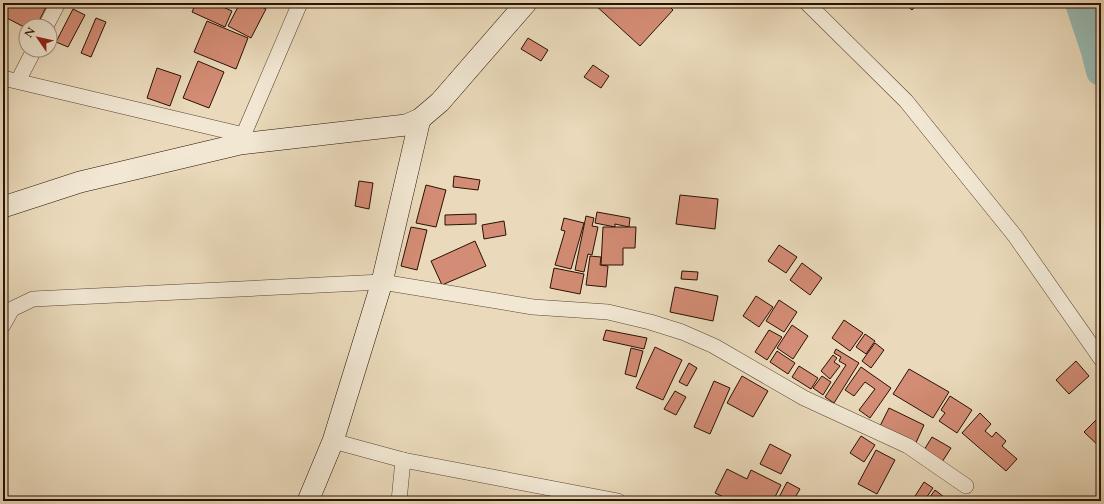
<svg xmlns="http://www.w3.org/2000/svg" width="1104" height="504" font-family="Cardo,serif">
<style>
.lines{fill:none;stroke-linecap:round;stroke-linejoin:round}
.river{stroke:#98bab3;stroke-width:30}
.building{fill:#d38c75;stroke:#291102}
.street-casing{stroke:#594330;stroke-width:16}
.secondary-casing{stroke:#291102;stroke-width:22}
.street{stroke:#f1e7d3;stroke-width:15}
.secondary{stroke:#f1e7d3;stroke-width:21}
</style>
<rect width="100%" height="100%" fill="#eadabb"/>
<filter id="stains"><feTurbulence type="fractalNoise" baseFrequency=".005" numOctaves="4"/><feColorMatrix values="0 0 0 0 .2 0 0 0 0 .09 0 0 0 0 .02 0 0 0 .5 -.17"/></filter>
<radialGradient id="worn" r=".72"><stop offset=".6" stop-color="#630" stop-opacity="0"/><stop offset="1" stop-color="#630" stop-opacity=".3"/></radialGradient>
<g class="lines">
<!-- river -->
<path class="river" d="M1080 3 1096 51 1101 71"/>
</g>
<!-- building -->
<g class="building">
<path d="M3 3H48L37 25 32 22 29 26H26V28L3 16Z"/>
<path d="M196 3H214L232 11 225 27 192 12Z"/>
<path d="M240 3H254L266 9 251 38 228 26Z"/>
<path d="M595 3H666L673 10 640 46 594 4Z"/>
<path d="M904 3H918L912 10Z"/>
<path d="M73 9 85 15 68 47 56 42Z"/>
<path d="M96 18 106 22 91 57 81 53Z"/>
<path d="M207 21 248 38 236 69 194 52Z"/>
<path d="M528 38 548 50 541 61 521 49Z"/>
<path d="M198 61 224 72 209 108 183 98Z"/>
<path d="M593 65 609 76 601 88 584 77Z"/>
<path d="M157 68 181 76 170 106 147 98Z"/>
<path d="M454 176 480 180 478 190 453 187Z"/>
<path d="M359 181 373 183 369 209 355 206Z"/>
<path d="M426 185 446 190 436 227 416 223Z"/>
<path d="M680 195 718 199 715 229 676 224Z"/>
<path d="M597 212 630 218 629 227 615 224V227L595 223Z"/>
<path d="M476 214V224L445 225V215Z"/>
<path d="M586 216 594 218 592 226 598 227 592 255 588 254 584 272 575 270Z"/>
<path d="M564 218 584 223 571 269 555 265 565 231 561 230Z"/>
<path d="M504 221 506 235 484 239 482 225Z"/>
<path d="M411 227 427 230 417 270 401 266Z"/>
<path d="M603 227H636L635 248H623V265H601Z"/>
<path d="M475 241 486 266 442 285 431 261Z"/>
<path d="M779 245 797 257 786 273 768 261Z"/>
<path d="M590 256 601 257 600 265 608 266 606 287 586 285Z"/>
<path d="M802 263 822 278 810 295 790 280Z"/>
<path d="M554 268 584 274 580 294 550 288Z"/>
<path d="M682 271 698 272 697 280 681 279Z"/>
<path d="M675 287 718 296 713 321 670 312Z"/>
<path d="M756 296 773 307 759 327 743 316Z"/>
<path d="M779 300 797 312 784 332 766 321Z"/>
<path d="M844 320 863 333 850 351 832 338Z"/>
<path d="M792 325 808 336 793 359 777 348Z"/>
<path d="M606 330 647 338 644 349 603 340Z"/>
<path d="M769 330 782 337 767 360 755 352Z"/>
<path d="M865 334 875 341 866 354 856 347Z"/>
<path d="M875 343 884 350 871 368 862 361Z"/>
<path d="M655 347 682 360 663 400 636 388Z"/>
<path d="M631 348 643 351 636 377 625 374Z"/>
<path d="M836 349 859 363 834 403 825 397 846 365 839 361 841 357 834 353Z"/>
<path d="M777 351 795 363 788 374 770 362Z"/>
<path d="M833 355 837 358 834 362 840 366 830 379 821 371Z"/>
<path d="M1076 361 1089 376 1069 394 1056 380Z"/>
<path d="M689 363 697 368 687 386 679 382Z"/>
<path d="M799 366 818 378 811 389 792 377Z"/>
<path d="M861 367 891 388 870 418 859 410 875 389 865 382 854 396 845 390Z"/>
<path d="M909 369 949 392 933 418 893 394Z"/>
<path d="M742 376 768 391 753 417 727 403Z"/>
<path d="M822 376 831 382 823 395 813 388Z"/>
<path d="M714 381 730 388 710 434 694 427Z"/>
<path d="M675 391 686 397 676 415 664 409Z"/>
<path d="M950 396 972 410 957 433 939 421 945 413 941 410Z"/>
<path d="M889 408 924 425 915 445 879 428Z"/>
<path d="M980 413 991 424 985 431 992 437 996 432 1006 441 1002 446 1017 459 1006 471 962 433Z"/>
<path d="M1101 415V448L1084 432Z"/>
<path d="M861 436 875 445 864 462 850 453Z"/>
<path d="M932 437 951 448 942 462 924 450Z"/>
<path d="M770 444 791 455 781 474 760 464Z"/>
<path d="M876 450 895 460 877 494 858 484Z"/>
<path d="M727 469 747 479 751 470 781 485 773 501H728V499L715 493Z"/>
<path d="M787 482 800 489 793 501H777Z"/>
<path d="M924 482 933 488 924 501H912Z"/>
<path d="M935 490 944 497 941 501H927Z"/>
</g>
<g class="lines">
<!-- street casing -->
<g class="street-casing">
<g id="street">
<path d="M807 3 906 101 1015 236 1101 359"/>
<path d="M46 26 58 3"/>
<path d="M3 78 244 135"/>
<path d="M18 81 34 50"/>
<path d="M240 143 300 3"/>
<path d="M3 325 12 309 33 299 382 282 533 307 608 312 650 322 682 332 714 346 804 398 908 446 966 486"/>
<path d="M333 441 403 460 618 501"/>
<path d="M399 501 403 460"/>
</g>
</g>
<!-- secondary casing -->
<g class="secondary-casing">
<g id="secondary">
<path d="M3 207 80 182 240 144 406 125 420 119 440 102 526 3"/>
<path d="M308 501 333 441 382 282 420 119"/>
</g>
</g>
<!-- street -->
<use href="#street" class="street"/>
<!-- secondary -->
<use href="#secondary" class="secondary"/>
</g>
<!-- margin -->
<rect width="1104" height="504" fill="none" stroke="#eadabb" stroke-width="16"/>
<rect x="4" y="4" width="1096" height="496" fill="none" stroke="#291102" stroke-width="2"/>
<rect x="8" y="8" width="1088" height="488" fill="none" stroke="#291102"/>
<!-- north arrow -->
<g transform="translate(38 38) rotate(304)"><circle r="19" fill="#f1e7d3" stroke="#a1917f"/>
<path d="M0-3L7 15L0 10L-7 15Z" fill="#8f2418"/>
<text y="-6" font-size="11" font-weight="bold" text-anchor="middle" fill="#291102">N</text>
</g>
<rect width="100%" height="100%" filter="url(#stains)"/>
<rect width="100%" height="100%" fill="url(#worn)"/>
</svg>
